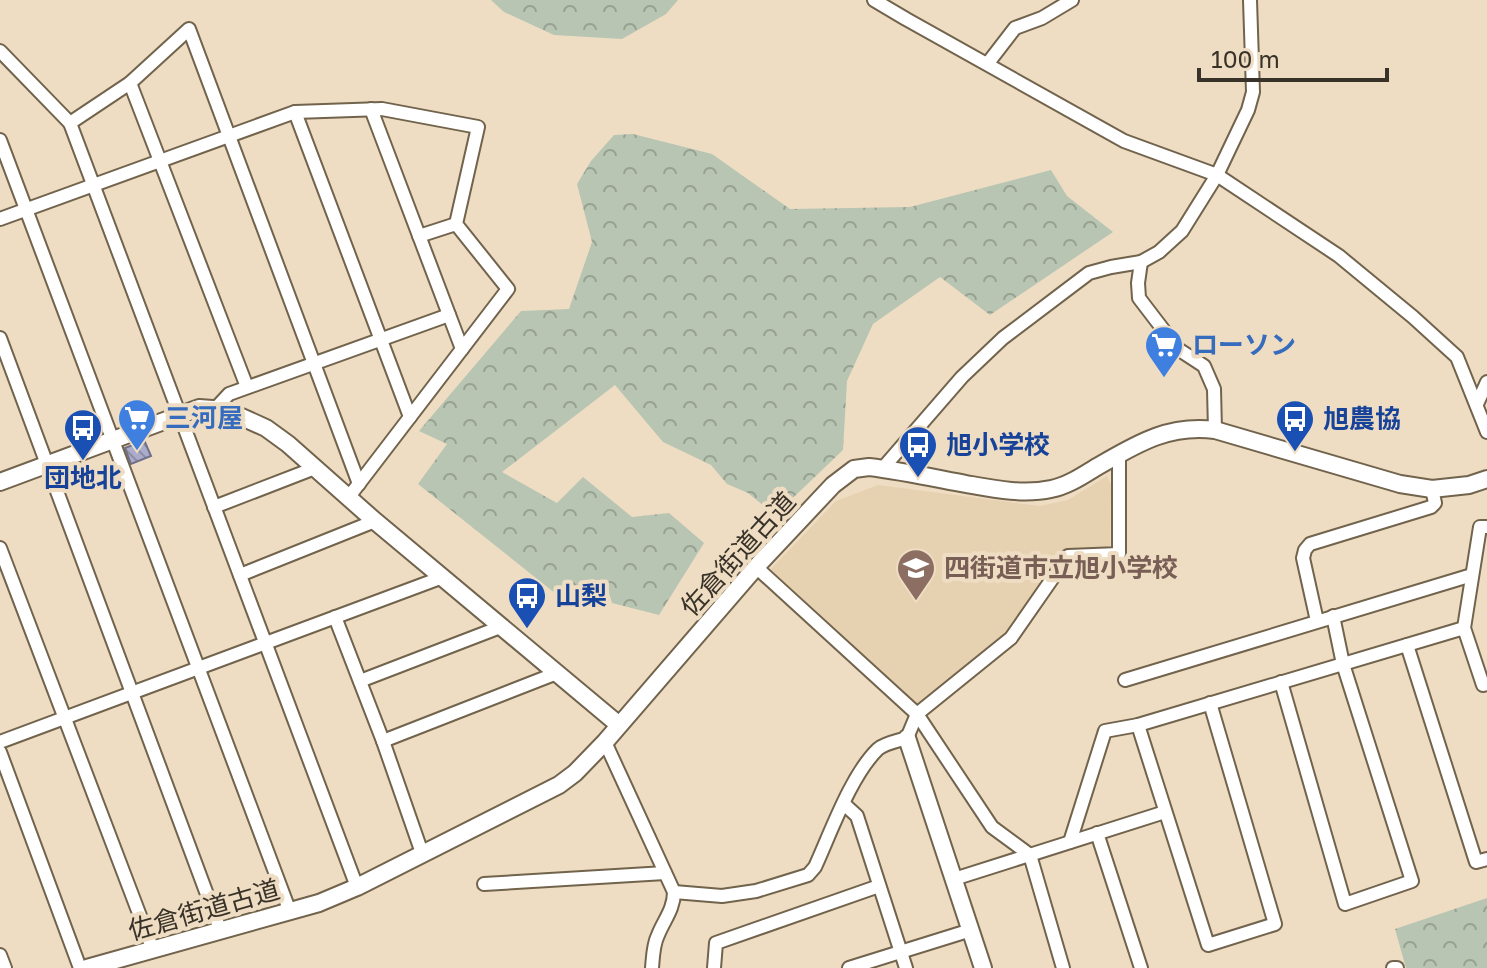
<svg xmlns="http://www.w3.org/2000/svg" width="1487" height="968" font-family="'Golos Text','Noto Sans JP',sans-serif">
<style>
.built{fill:#e6d1b0}
.forest{fill:url(#forest-crowns)}
.building{fill:url(#building-back-hatch);stroke:#6f6f89;stroke-width:2}
.lines{fill:none;stroke-linecap:round;stroke-linejoin:round}
.minor-casing{stroke:#71634c;stroke-width:16}
.tertiary-casing{stroke:#71634c;stroke-width:20}
.minor{stroke:#fff;stroke-width:12}
.tertiary{stroke:#fff;stroke-width:16}
.labels{text-anchor:middle;stroke-width:8;stroke-linejoin:round;paint-order:stroke}
.shop-label{font-size:26px;font-weight:bold;fill:#366cbe;stroke:#eeddc3;text-anchor:start}
.transit-label{font-size:26px;font-weight:bold;fill:#164399;stroke:#eeddc3;text-anchor:start}
.street-label{font-size:26px;fill:#393228;stroke:#eeddc3}
.education-label{font-size:26px;font-weight:bold;fill:#785e54;stroke:#eeddc3;text-anchor:start}
</style>
<defs>
<pattern id="forest-crowns" width="20" height="18" patternUnits="userSpaceOnUse" patternTransform="scale(2)"><rect width="20" height="18" fill="#b7c5b2"/><path d="M2 6a3 3 0 1 1 6 0M12 15a3 3 0 1 1 6 0" fill="none" stroke="#96a191"/></pattern>
<pattern id="building-back-hatch" width="6" height="6" patternUnits="userSpaceOnUse" patternTransform="scale(2)"><rect width="6" height="6" fill="#abaccb"/><path d="M-1 5l2 2M0 0l6 6M5-1l2 2" fill="none" stroke="#8c8da5"/></pattern>
</defs>
<rect width="100%" height="100%" fill="#eeddc3"/>
<!-- built -->
<path class="built" d="M1107 476 1111 485 1110 551 1062 550 1010 632 917 704 769 571 836 501 878 485 1040 506 1068 500Z"/>
<!-- forest -->
<g class="forest">
<path d="M491 0H678L666 14 622 39 554 35 504 12Z"/>
<path d="M633 134 712 154 790 209 910 207 1051 170 1067 196 1113 232 990 315 940 277 873 324 847 381 843 450 775 515 748 493 727 484 711 465 663 442 615 385 502 472 557 503 583 477 632 517 669 513 704 543 659 615 612 603 607 586 570 605 418 484 447 444 419 431 521 311 569 309 592 242 577 184 591 161 614 135Z"/>
<path d="M1487 898V968H1406L1395 929Z"/>
</g>
<!-- building -->
<path class="building" d="M140 442 141 444 145 442 151 456 131 464 125 448Z"/>
<g class="lines">
<!-- minor casing -->
<g class="minor-casing">
<g id="minor">
<path d="M874 0 906 19 1124 141 1217 175 1339 256 1413 317 1457 357 1487 432"/>
<path d="M0 51 70 123 130 83 189 29 359 484"/>
<path d="M988 63 1015 28 1042 18 1072 0"/>
<path d="M130 83 247 387"/>
<path d="M371 109 462 349"/>
<path d="M295 112 410 417"/>
<path d="M70 123 357 887"/>
<path d="M0 140 290 912"/>
<path d="M0 219 295 112 382 109 478 127 456 224 508 289 348 498"/>
<path d="M419 236 456 224"/>
<path d="M1141 262 1138 283 1139 298 1178 349 1204 366 1214 389 1215 430"/>
<path d="M0 338 221 932"/>
<path d="M1477 404 1487 382"/>
<path d="M215 409 229 394 449 315"/>
<path d="M883 468 962 377 1003 338 1089 273 1111 267 1141 262 1159 252 1182 231 1217 175 1248 110 1253 92 1250 0"/>
<path d="M214 507 315 468"/>
<path d="M1487 527H1480L1464 628 1483 685 1487 684"/>
<path d="M0 548 153 950"/>
<path d="M756 567 917 714 992 827 1030 855 1063 968"/>
<path d="M240 575 375 521"/>
<path d="M335 617 383 741 422 853"/>
<path d="M1317 621 1303 558 1305 550 1310 544 1431 507 1435 503 1432 489"/>
<path d="M1407 645 1476 862 1487 859"/>
<path d="M1125 680 1472 575"/>
<path d="M360 681 503 626"/>
<path d="M1281 682 1345 904 1412 881 1343 664 1333 616"/>
<path d="M1138 725 1208 945 1275 924 1210 703"/>
<path d="M383 741 557 673"/>
<path d="M0 742 443 577"/>
<path d="M605 742 674 892C674 909 664 920 658 935 653 945 653 957 652 968"/>
<path d="M0 752 80 968"/>
<path d="M844 804 857 816 906 968"/>
<path d="M1097 833 1141 968"/>
<path d="M1070 842 1105 731 1138 725 1464 628"/>
<path d="M954 879 1165 812"/>
<path d="M484 884 665 873"/>
<path d="M674 892 722 896 756 891 808 875 815 867C831 832 851 775 878 749 885 743 898 741 907 738L917 714 1011 638 1068 556 1119 554V454"/>
<path d="M0 955 5 968"/>
<path d="M714 968 716 943 879 886"/>
<path d="M849 968 971 930"/>
<path d="M1393 968H1397"/>
</g>
</g>
<!-- tertiary casing -->
<g class="tertiary-casing">
<g id="tertiary">
<path d="M0 482 199 408 226 410 266 428 288 444 375 521 619 725"/>
<path d="M907 738 983 968"/>
<path d="M87 968 319 903 357 887 559 785 575 773 605 742 756 567 833 485 854 469 869 467C902 471 934 478 966 484 994 489 1023 495 1051 489 1067 486 1082 476 1095 468 1135 445 1167 424 1215 430L1400 484 1432 489 1469 485 1487 479"/>
</g>
</g>
<!-- minor -->
<use href="#minor" class="minor"/>
<!-- tertiary -->
<use href="#tertiary" class="tertiary"/>
</g>
<!-- icons -->
<defs>
<g id="supermarket-pin" transform="scale(2)"><path d="M0 17L-7.5 6A9.5 9.5 0 1 1 7.5 6Z" fill="#3f7fe0" stroke="#eeddc3"/><path d="M-6-5.5h2.5l.6 2H6L4.5 2H-2.5L-4.4-4H-6ZM-1.5 3.2a1.3 1.3 0 1 0 .1 0ZM3 3.2a1.3 1.3 0 1 0 .1 0Z" fill="#fff"/></g>
<g id="bus-pin" transform="scale(2)"><path d="M0 17L-7.5 6A9.5 9.5 0 1 1 7.5 6Z" fill="#1a4fb4" stroke="#eeddc3"/><path d="M-5-6H5V4H4V6H2V4H-2V6H-4V4H-5ZM-3.5-4V0h7V-4ZM-3.5 1.2v1.5H-2V1.2ZM2 1.2v1.5H3.5V1.2Z" fill="#fff"/></g>
<g id="school-pin" transform="scale(2)"><path d="M0 17L-7.5 6A9.5 9.5 0 1 1 7.5 6Z" fill="#8d6e63" stroke="#eeddc3"/><path d="M0-5L7-2L0 1L-7-2ZM-4 1L0 2.5L4 1V4Q0 6-4 4Z" fill="#fff"/></g>
</defs>
<g fill-rule="evenodd">
<use href="#supermarket-pin" x="1164" y="345"/>
<use href="#supermarket-pin" x="137" y="418"/>
<use href="#bus-pin" x="1295" y="419"/>
<use href="#bus-pin" x="83" y="428"/>
<use href="#bus-pin" x="918" y="445"/>
<use href="#school-pin" x="916" y="568"/>
<use href="#bus-pin" x="527" y="596"/>
</g>
<g class="labels">
<!-- shop labels -->
<g class="shop-label">
<text x="1192" y="354">ローソン</text>
<text x="165" y="427">三河屋</text>
</g>
<!-- transit labels -->
<g class="transit-label">
<text x="1323" y="428">旭農協</text>
<text x="946" y="454">旭小学校</text>
<text x="83" y="487" text-anchor="middle">団地北</text>
<text x="555" y="605">山梨</text>
</g>
<!-- street labels -->
<g class="street-label">
<text transform="translate(738 554) rotate(-48)" y="9">佐倉街道古道</text>
<text transform="translate(204 910) rotate(-16)" y="9">佐倉街道古道</text>
</g>
<!-- education labels -->
<g class="education-label">
<text x="944" y="577">四街道市立旭小学校</text>
</g>
</g>
<!-- scale -->
<path d="M1199 68v12h188v-12" fill="none" stroke="#393228" stroke-width="4"/>
<text x="1211" y="68" font-size="24" fill="#393228" stroke="#eeddc3" stroke-width="6" paint-order="stroke">100 m</text>
</svg>
